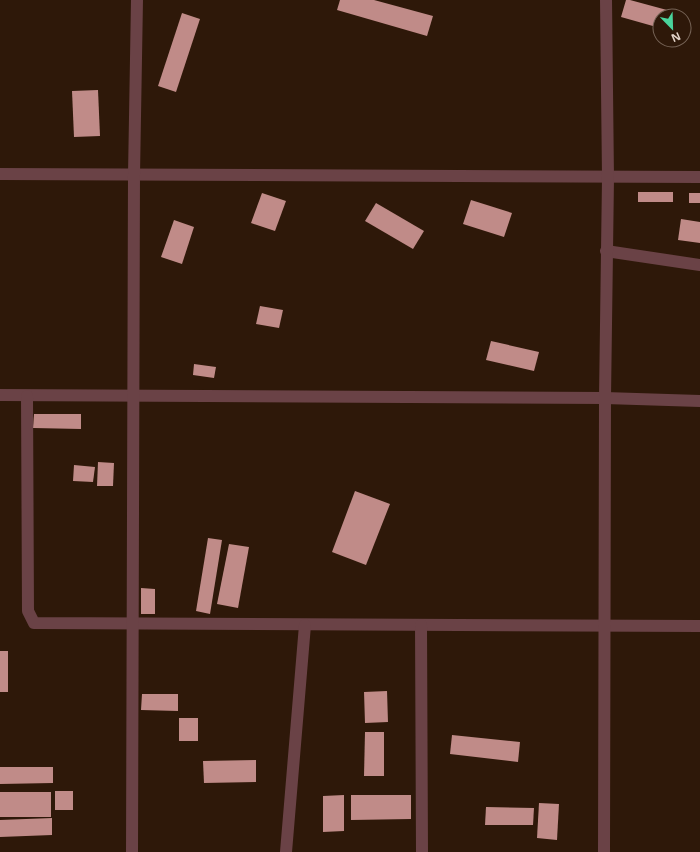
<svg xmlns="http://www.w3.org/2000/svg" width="700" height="852" font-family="'Open Sans',sans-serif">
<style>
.building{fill:#c08b88}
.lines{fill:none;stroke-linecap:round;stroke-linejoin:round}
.minor{stroke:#6a4246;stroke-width:12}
</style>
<rect width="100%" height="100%" fill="#2e1809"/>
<!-- building -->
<g class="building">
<path d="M340 0H374L433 16 427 36 337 10Z"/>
<path d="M626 0H630L678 13 677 16H660V28L621 17Z"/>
<path d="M182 13 200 19 176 92 158 86Z"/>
<path d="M98 90 100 136 74 137 72 91Z"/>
<rect x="638" y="192" width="35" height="10"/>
<path d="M262 193 286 201 275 231 251 223Z"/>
<rect x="689" y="193" width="11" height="10"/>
<path d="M471 200 512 213 504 237 463 224Z"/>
<path d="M376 203 424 231 413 249 365 221Z"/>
<path d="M681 219 700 222V243L678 240Z"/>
<path d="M174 220 194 227 182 264 161 257Z"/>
<path d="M260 306 283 310 279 328 256 324Z"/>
<path d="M491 341 539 352 534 371 486 360Z"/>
<path d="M194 364 216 367 214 378 193 375Z"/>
<path d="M34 414H81V429L33 428Z"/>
<path d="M98 462 114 463 113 486H97Z"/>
<path d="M74 465 95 467 93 482 73 481Z"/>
<path d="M355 491 390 504 366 565 332 552Z"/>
<path d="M208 538 222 540 210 614 196 611Z"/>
<path d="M229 544 249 547 238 608 217 604Z"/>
<path d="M141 588 155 589V614H141Z"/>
<rect x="0" y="651" width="8" height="41"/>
<path d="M387 691 388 722 365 723 364 692Z"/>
<path d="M142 694H178V711L141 710Z"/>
<rect x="179" y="718" width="19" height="23"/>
<path d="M365 732H384V776H364Z"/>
<path d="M452 735 520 742 518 762 450 754Z"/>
<path d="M256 760V782L204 783 203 761Z"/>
<path d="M0 767H53V783L0 784Z"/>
<rect x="55" y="791" width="18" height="19"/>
<rect x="0" y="792" width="51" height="25"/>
<path d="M344 795V831L323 832V796Z"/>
<path d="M351 795H411V819L351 820Z"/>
<path d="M539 803 559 804 557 840 537 838Z"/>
<path d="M486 807 534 808 533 825H485Z"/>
<path d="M52 818V835L0 837V820Z"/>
</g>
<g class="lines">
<!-- minor -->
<g class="minor">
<path d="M0 174 700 177"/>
<path d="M606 251 700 265"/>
<path d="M0 395 605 398 700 401"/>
<path d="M27 396 28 611 34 623 700 626"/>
<path d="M421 625 422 852"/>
<path d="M132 852 134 175 137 0"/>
<path d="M286 852 305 625"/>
<path d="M604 852 605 398 608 178 606 0"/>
</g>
</g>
<!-- north arrow -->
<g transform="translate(672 28) rotate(157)"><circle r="19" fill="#2e1809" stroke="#776457"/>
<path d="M0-3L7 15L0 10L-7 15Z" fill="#4ad49c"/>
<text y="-6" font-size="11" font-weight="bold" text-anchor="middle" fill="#e4d5cb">N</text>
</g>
</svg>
